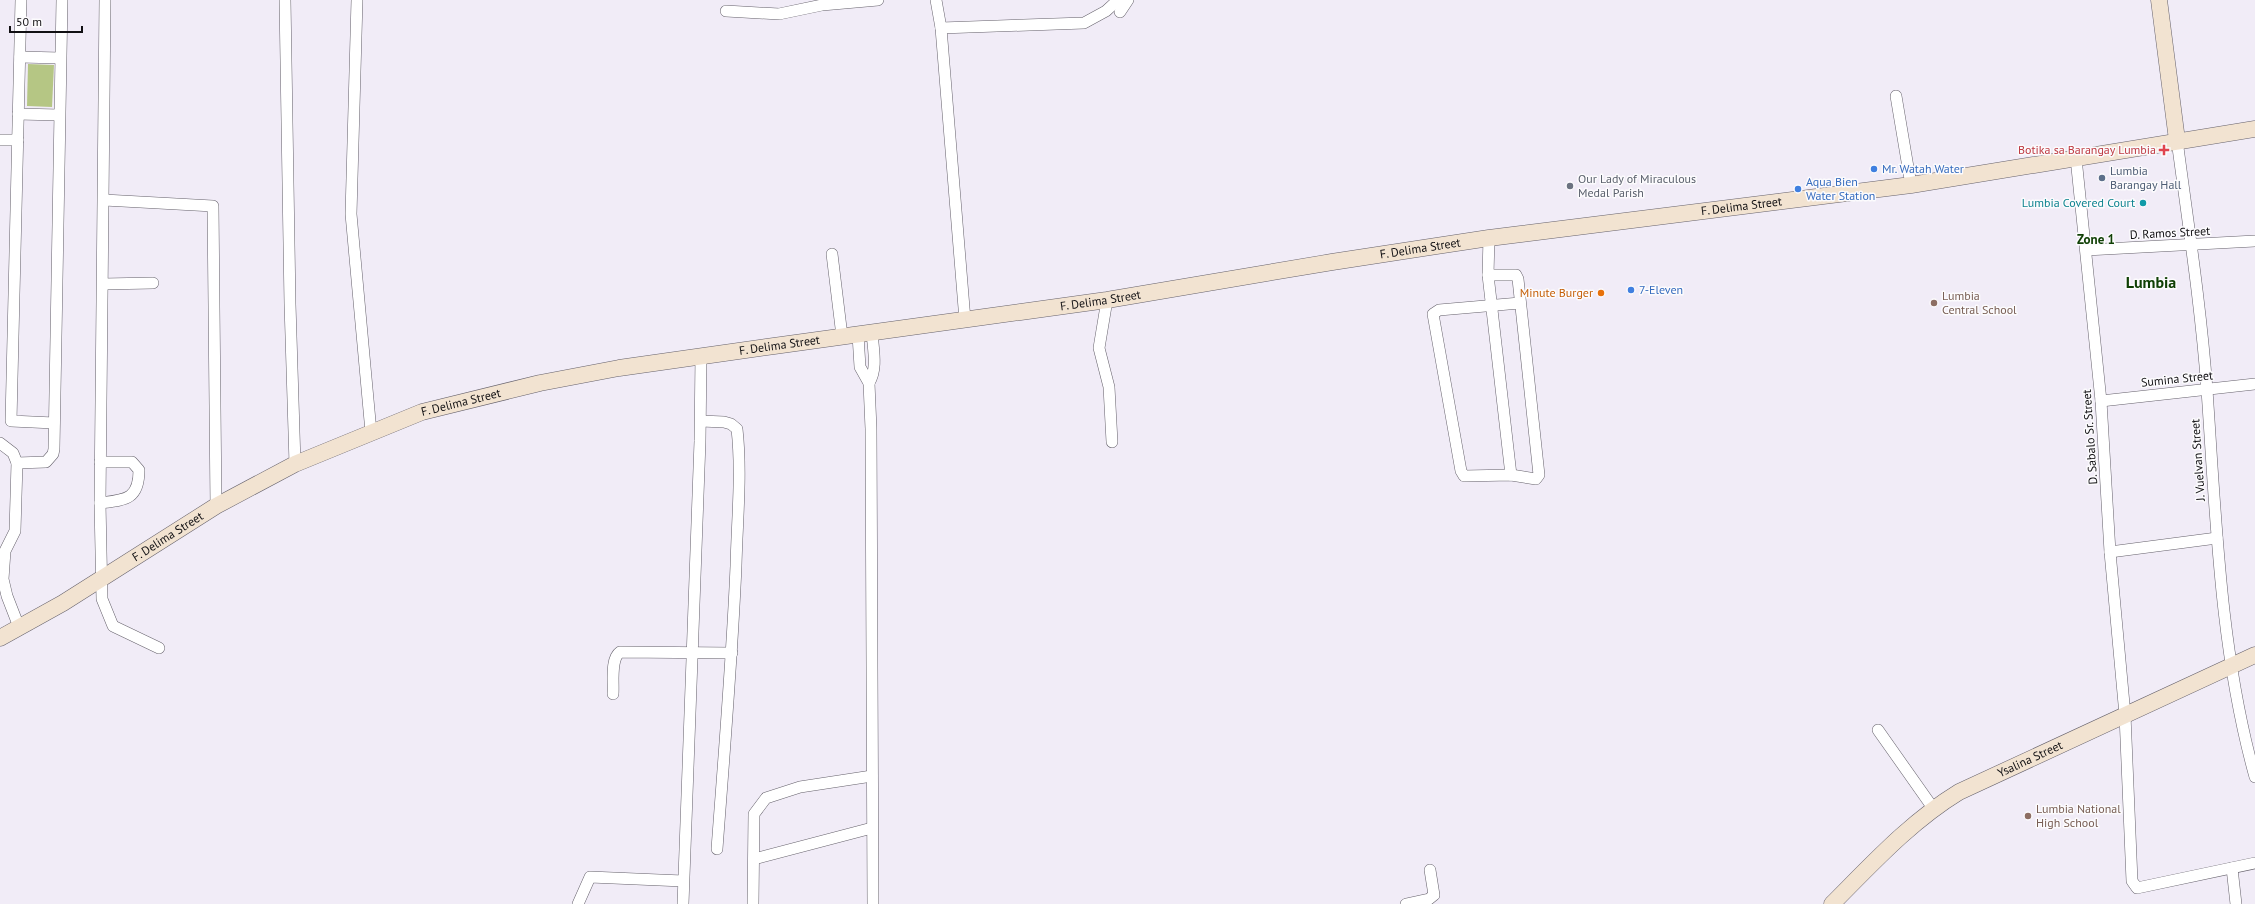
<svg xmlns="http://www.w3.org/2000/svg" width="2255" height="904" font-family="'PT Sans',sans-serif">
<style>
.green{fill:#b5c684}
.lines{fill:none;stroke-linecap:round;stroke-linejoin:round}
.street-casing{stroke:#65616b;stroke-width:12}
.secondary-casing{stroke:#65616b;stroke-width:17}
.street{stroke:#fff;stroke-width:11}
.secondary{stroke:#f2e3d1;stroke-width:16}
.health-dot{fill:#e0444e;stroke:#fcfbfd;stroke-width:1.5}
.shop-dot{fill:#3f7fe0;stroke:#fcfbfd;stroke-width:1.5}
.service-dot{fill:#5c6f8a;stroke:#fcfbfd;stroke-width:1.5}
.worship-dot{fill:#6b7280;stroke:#fcfbfd;stroke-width:1.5}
.culture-dot{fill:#0f9aa8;stroke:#fcfbfd;stroke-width:1.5}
.food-dot{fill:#e8710a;stroke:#fcfbfd;stroke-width:1.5}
.education-dot{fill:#8d6e63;stroke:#fcfbfd;stroke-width:1.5}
.labels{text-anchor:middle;stroke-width:3;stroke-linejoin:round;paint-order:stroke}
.health-label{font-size:12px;fill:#be3a42;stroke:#fcfbfd;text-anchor:end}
.shop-label{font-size:12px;fill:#366cbe;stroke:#fcfbfd;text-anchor:start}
.service-label{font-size:12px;fill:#4e5e75;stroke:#fcfbfd;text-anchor:start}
.worship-label{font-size:12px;fill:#5b616d;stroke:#fcfbfd;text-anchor:start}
.culture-label{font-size:12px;fill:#0d838f;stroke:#fcfbfd;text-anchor:end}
.street-label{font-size:12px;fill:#111013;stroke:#fcfbfd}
.food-label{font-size:12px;fill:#c56008;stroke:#fcfbfd;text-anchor:end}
.education-label{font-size:12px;fill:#785e54;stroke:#fcfbfd;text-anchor:start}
.neighbourhood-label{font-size:13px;font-weight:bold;fill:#104005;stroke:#fcfbfd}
.district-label{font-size:16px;font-weight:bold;fill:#104005;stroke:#fcfbfd}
</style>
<rect width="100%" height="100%" fill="#f1ecf7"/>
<!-- green -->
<path class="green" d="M28 64 54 65 52 107 27 106Z"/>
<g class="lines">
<!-- street casing -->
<g class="street-casing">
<g id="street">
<path d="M21 0 11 421 54 423"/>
<path d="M105 0 100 503 102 599 113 626 159 648"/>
<path d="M285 0 290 304 295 464"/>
<path d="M357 0 351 214 371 432"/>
<path d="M936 0 941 28 965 320"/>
<path d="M726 11 779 14 822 5 878 0"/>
<path d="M1120 12 1128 0"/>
<path d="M941 28 1084 23 1106 11 1118 0"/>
<path d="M20 57 60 58"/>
<path d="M1896 96 1911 185"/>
<path d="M18 114 59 115"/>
<path d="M0 140H18"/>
<path d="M2177 140C2188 223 2201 307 2207 390 2216 519 2220 652 2255 777"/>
<path d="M2076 158 2101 401 2110 552 2125 715 2132 881 2137 888 2255 863"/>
<path d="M104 200 213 206 216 506"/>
<path d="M1489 238 1488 275 1511 475"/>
<path d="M2086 250 2255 241"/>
<path d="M832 254 842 336"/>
<path d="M1488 275H1516L1518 279 1539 475 1536 479 1511 475 1464 476 1461 471 1433 314 1439 310 1520 303"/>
<path d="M103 284 153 283"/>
<path d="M1107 300 1099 348 1109 387 1112 442"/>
<path d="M858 335 860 367 869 383 871 429 873 904"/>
<path d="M869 383C878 368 873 349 872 332"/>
<path d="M2101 401 2255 384"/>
<path d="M701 421 724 422 731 424 737 429C742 474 737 521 736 566 732 660 724 755 717 849"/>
<path d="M0 443 13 453 17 463 15 531 5 551 3 579 7 596 19 627"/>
<path d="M17 463 46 462 53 454 54 449 62 0"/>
<path d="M100 503C125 500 139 500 139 470L132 462H100"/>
<path d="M2110 552 2217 538"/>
<path d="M613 694C614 683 610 659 620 652L732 653"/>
<path d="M1878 730 1933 808"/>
<path d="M754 859 872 828"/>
<path d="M2232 868 2236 904"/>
<path d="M578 904 590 877 683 881"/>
<path d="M683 904 700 441 701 356"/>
<path d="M753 904 754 814 766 798 800 787 872 776"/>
<path d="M1406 904 1429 899 1434 895 1430 870"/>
</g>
</g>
<!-- secondary casing -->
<g class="secondary-casing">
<g id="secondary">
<path d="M2159 0 2177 140"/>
<path id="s1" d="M0 638 63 603 216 506 295 464 422 412 540 383 619 368 774 346 1107 300 1332 262 1489 238 1911 185 2255 129"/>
<path id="s2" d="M1832 904C1872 864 1910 822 1959 792L2255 655"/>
</g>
</g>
<!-- street -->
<use href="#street" class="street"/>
<!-- secondary -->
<use href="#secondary" class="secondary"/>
</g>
<!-- markers -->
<path class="health-dot" d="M2162 144h4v4h4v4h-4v4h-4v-4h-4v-4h4z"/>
<g class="shop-dot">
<circle cx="1874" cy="169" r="4"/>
<circle cx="1798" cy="189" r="4"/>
<circle cx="1631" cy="290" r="4"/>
</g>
<circle class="service-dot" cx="2102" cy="178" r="4"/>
<circle class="worship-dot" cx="1570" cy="186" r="4"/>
<circle class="culture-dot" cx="2143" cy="203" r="4"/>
<circle class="food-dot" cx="1601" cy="293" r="4"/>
<g class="education-dot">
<circle cx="1934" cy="303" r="4"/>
<circle cx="2028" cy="816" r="4"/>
</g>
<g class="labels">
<!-- health labels -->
<g class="health-label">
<text x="2156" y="154">Botika sa Barangay Lumbia</text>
</g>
<!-- shop labels -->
<g class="shop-label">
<text x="1882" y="173">Mr. Watah Water</text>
<text x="1806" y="186">Aqua Bien<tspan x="1806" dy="14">Water Station</tspan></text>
<text x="1639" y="294">7-Eleven</text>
</g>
<!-- service labels -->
<g class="service-label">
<text x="2110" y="175">Lumbia<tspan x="2110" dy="14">Barangay Hall</tspan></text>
</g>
<!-- worship labels -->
<g class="worship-label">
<text x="1578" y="183">Our Lady of Miraculous<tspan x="1578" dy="14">Medal Parish</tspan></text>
</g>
<!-- culture labels -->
<g class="culture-label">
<text x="2135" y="207">Lumbia Covered Court</text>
</g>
<!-- street labels -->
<g class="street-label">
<text dy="4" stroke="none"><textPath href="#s1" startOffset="1816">F. Delima Street</textPath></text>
<text transform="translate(2170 233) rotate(-3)" y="4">D. Ramos Street</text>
<text dy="4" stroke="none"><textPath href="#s1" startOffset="1492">F. Delima Street</textPath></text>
<text dy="4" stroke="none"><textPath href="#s1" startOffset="1168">F. Delima Street</textPath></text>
<text dy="4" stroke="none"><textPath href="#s1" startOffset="844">F. Delima Street</textPath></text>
<text transform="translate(2177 379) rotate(-6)" y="4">Sumina Street</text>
<text dy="4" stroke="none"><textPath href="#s1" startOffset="520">F. Delima Street</textPath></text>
<text transform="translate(2090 437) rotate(-94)" y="4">D. Sabalo Sr. Street</text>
<text transform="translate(2198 460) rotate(-94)" y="4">J. Vuelvan Street</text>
<text dy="4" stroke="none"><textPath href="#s1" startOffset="196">F. Delima Street</textPath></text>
<text dy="4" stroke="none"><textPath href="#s2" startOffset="248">Ysalina Street</textPath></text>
</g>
<!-- food labels -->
<g class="food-label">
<text x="1593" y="297">Minute Burger</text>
</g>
<!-- education labels -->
<g class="education-label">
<text x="1942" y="300">Lumbia<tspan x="1942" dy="14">Central School</tspan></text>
<text x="2036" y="813">Lumbia National<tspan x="2036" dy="14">High School</tspan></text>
</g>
<!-- neighbourhood labels -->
<g class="neighbourhood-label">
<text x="2096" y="244">Zone 1</text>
</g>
<!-- district labels -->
<g class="district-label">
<text x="2151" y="288">Lumbia</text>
</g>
</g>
<!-- scale -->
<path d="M10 26v6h72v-6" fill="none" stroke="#111013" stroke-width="2"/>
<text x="16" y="26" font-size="12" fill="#111013" stroke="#fcfbfd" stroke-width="3" paint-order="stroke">50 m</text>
</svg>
